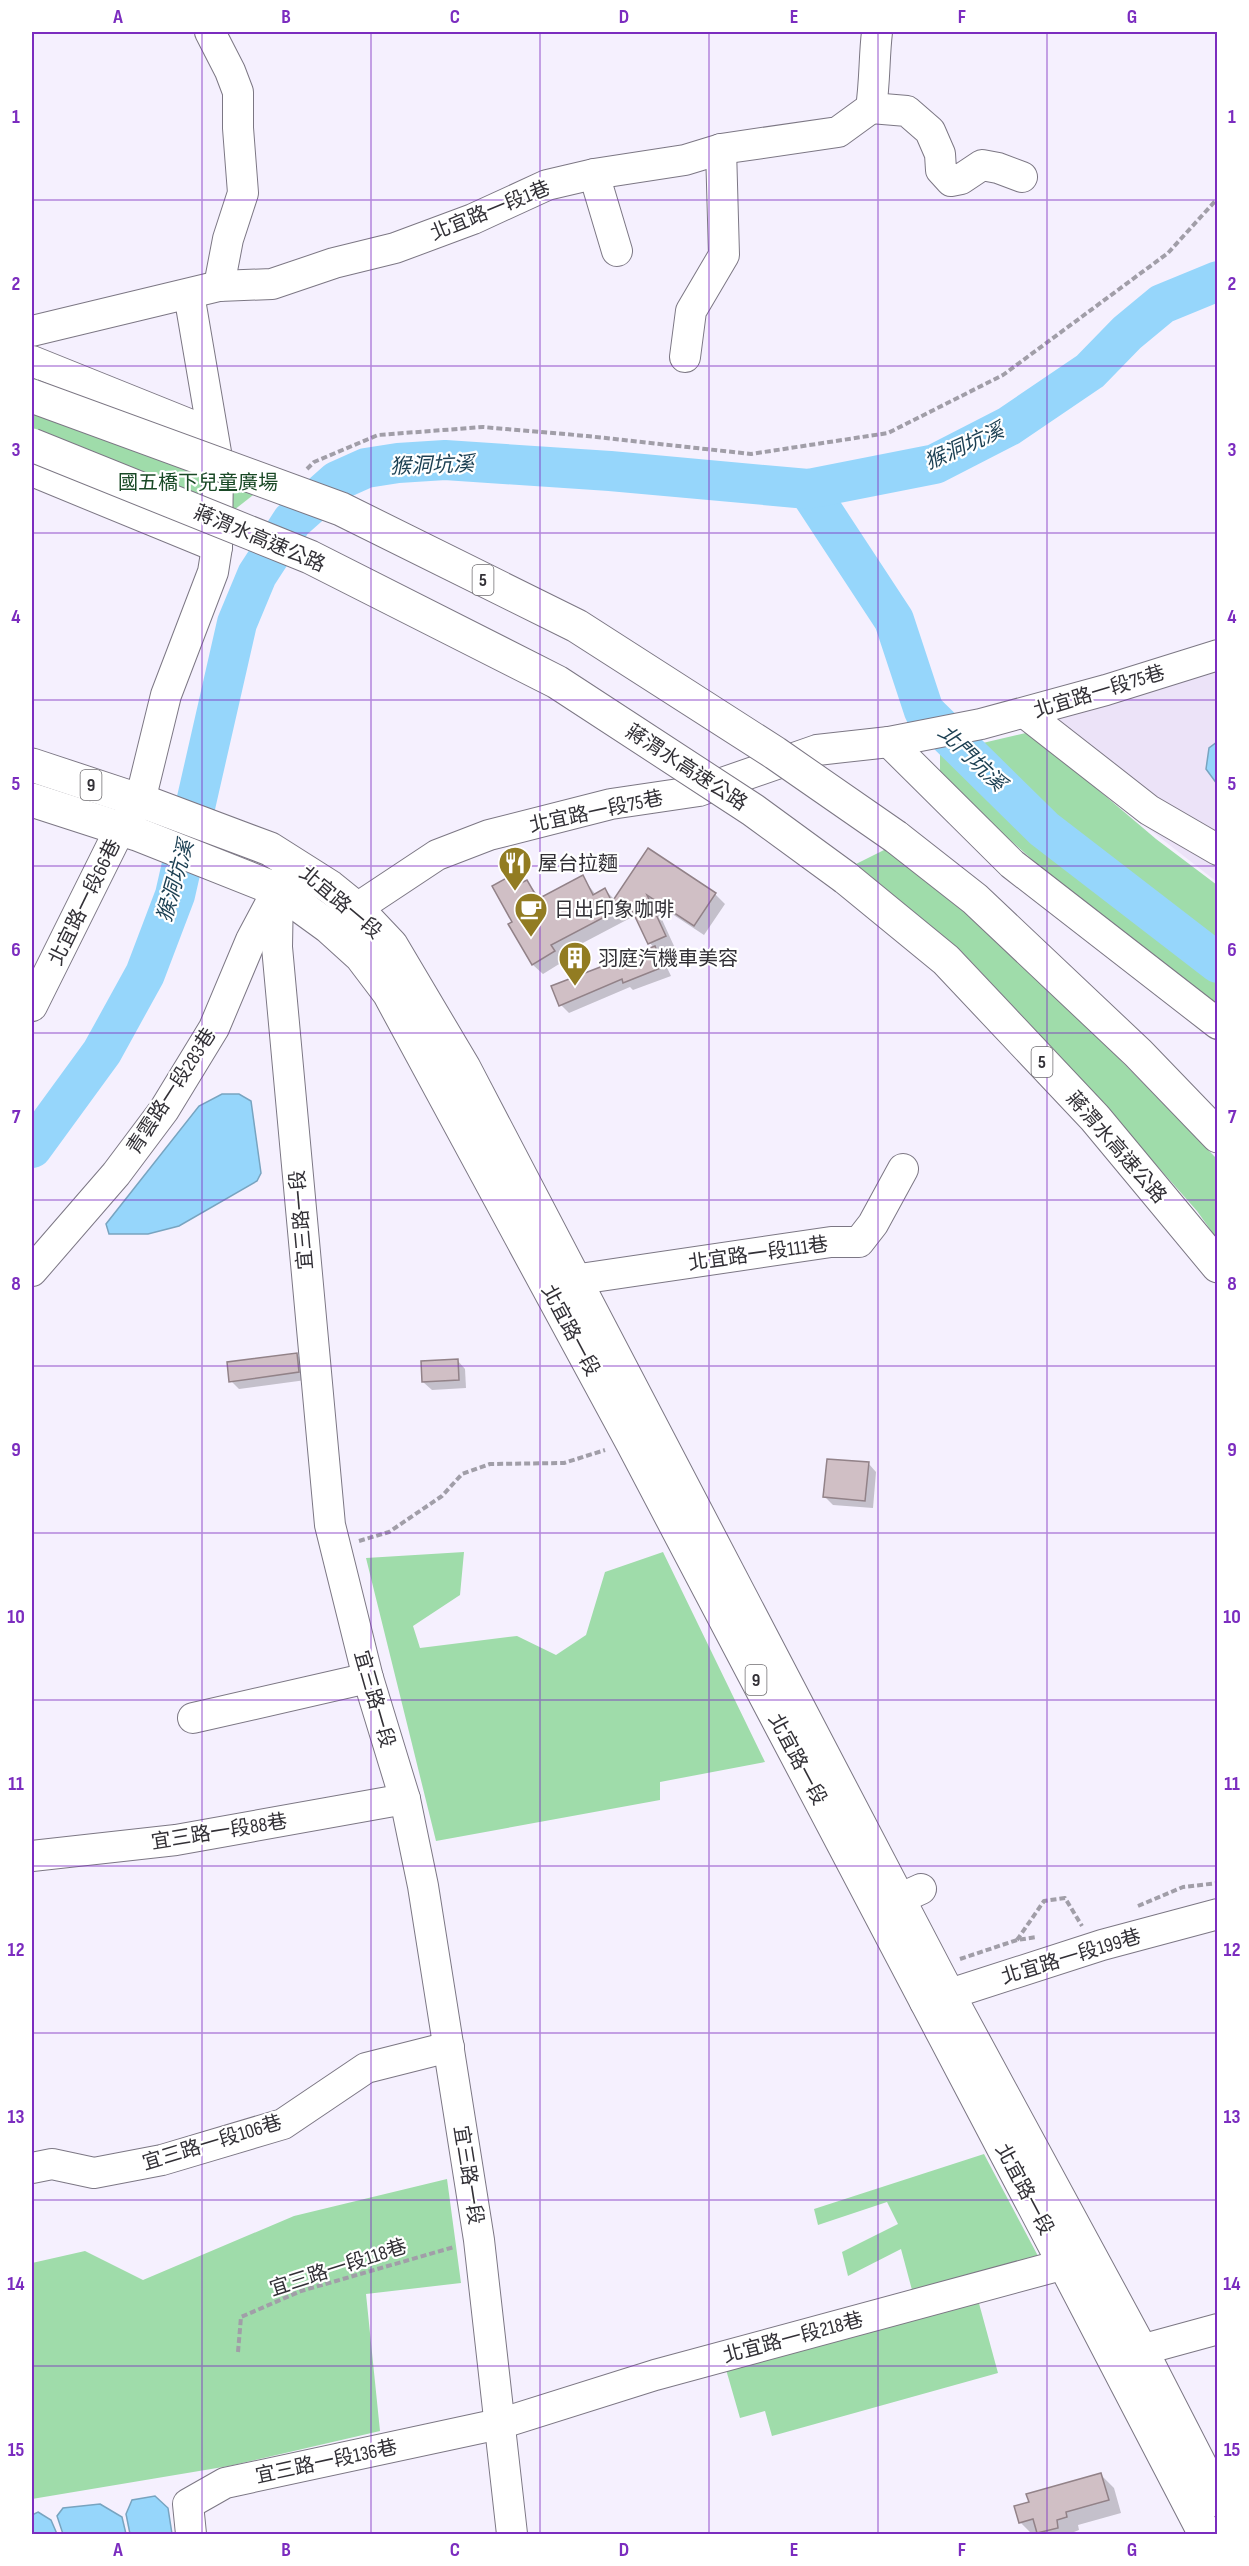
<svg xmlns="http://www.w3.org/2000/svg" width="1249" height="2566" font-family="'Sofia Sans Condensed','Noto Sans TC',sans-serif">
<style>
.built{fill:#ece3f8}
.green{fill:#9fdcaa}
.water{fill:#96d6fb;stroke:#78a4c0;stroke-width:1.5}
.shadow{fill:#0003}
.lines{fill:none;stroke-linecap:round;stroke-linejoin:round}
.river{stroke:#96d6fb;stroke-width:40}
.building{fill:#d0bfc5;stroke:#928288;stroke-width:1.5}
.minor-casing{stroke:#7c7784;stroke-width:32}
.major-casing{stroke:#7c7784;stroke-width:35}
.highway-casing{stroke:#7c7784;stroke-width:35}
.path{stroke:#a19ea8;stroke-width:4;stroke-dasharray:6 3;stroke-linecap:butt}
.minor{stroke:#fff;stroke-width:30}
.major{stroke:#fff;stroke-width:33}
.highway{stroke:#fff;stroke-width:33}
.highway-bridge-casing{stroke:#7c7784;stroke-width:35;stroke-linecap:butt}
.highway-bridge{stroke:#fff;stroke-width:33}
.grid{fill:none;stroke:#7b2cbf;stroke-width:1.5;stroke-opacity:0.55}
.labels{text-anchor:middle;stroke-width:4.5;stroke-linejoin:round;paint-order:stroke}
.shield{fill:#fff;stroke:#706e72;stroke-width:1.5}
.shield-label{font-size:18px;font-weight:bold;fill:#323036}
.street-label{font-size:20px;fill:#323036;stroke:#fff}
.park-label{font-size:20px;fill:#194926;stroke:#fff}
.poi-label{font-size:20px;fill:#323036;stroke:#fff;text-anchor:start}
.water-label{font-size:21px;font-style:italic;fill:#1b3f52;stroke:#fff}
.neatline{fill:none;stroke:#7b2cbf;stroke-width:2}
.grid-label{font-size:20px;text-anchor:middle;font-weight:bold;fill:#7b2cbf}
</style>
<rect width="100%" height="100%" fill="#f5f0fe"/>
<!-- built -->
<path class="built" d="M1217 669V882L1053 754 1021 725Z"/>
<!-- green -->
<g class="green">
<path d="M32 376 281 473 210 529 32 456Z"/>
<path d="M1030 732 1156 839 1217 885V1023L940 778V753Z"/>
<path d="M886 849 966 911 1060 998 1217 1159V1239L1197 1211 1060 1056 961 951 856 864Z"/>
<path d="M464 1552 460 1595 413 1626 420 1648 517 1636 556 1655 586 1635 605 1572 663 1552 765 1762 660 1782V1800L436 1841 366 1558Z"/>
<path d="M984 2154 1038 2256 912 2290 901 2249 848 2276 842 2252 898 2224 887 2202 818 2225 814 2209Z"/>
<path d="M447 2179 461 2283 366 2294 380 2431 229 2466 32 2499V2263L85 2251 143 2280 294 2216Z"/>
<path d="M977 2296 998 2373 772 2436 765 2411 740 2418 725 2366Z"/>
</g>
<!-- water -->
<g class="water">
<path d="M1217 742V784L1206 769 1209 748Z"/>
<path d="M222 1094H239L251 1101 261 1173 257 1181 179 1226 148 1234H109L106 1224 199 1106Z"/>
<path d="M155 2496 168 2508 172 2534H130L126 2514 132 2500Z"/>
<path d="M100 2504 122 2517 126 2534H63L57 2516 63 2508Z"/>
<path d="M38 2512 51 2520 57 2534H32V2515Z"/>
</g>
<!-- shadow -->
<g class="shadow">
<path d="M648 850 715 894 725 904 704 935 654 902 674 946 660 953 671 976 633 990 630 987 569 1013 561 1005 654 948 650 943 636 915 560 955 564 961 543 974 533 965 510 925 514 923V876L522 884 527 882 541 899 582 877 596 895 605 890 615 900Z"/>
<path d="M296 1354 305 1363 306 1380 239 1389 231 1381Z"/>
<path d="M457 1360 465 1369 466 1388 432 1390 423 1382Z"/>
<path d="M868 1463 876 1472 873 1508 833 1505 824 1496Z"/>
<path d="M1101 2475 1114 2488 1121 2513 1078 2525 1079 2530 1069 2534H1032L1020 2522Z"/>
</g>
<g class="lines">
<!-- river -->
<g class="river">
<path d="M808 489 894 620 924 711 1044 829 1218 963"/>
<path d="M32 1148 102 1052 145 974 175 895 237 623 257 575 292 521 337 481 366 468 398 463 445 460 610 471 808 489 935 464 1009 426 1090 371 1127 333 1162 304 1218 281"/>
</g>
</g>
<!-- building -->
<g class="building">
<path d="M648 848 716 893 694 926 647 895 666 936 648 944 629 904 551 945 555 951 532 965 508 924 512 922 492 886 514 874 519 884 527 880 538 899 583 875 593 895 605 888 612 902Z"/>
<path d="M655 946 663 967 623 983 622 979 559 1006 551 986Z"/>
<path d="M297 1353 299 1372 229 1382 227 1362Z"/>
<path d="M458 1359 459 1380 422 1382 421 1361Z"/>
<path d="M827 1459 869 1462 865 1501 823 1497Z"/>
<path d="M1101 2473 1109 2500 1066 2512 1067 2517 1057 2520 1058 2528 1037 2533 1033 2519 1019 2523 1014 2506 1029 2502 1026 2494Z"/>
</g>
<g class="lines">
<!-- minor casing -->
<g class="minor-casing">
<g id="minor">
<path d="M210 32 230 71 238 92V128L243 193 228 239 219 286"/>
<path d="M871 108 907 111 930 131 940 154 941 170 951 181 961 179 982 165 998 168 1022 177"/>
<path d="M594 174 617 251"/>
<path d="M32 331 219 286 272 284 334 263 395 248 473 219 547 185 594 174 685 160 721 149 838 132 871 108C875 82 874 57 877 32"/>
<path d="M685 357 691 311 724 255 721 149"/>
<path d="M32 361 211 433"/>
<path d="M32 471 217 547"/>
<path d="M1025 713 1149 810 1218 850"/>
<path d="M889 742 1012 864 1218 1024"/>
<path d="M288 872 278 890 277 947 330 1525 368 1678 405 1799 423 1886 479 2240 512 2534"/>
<path d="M336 922 437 855 489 835 611 804 699 791 817 750 889 742 981 724 1106 690 1218 655"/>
<path d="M32 1006 120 829 140 801 166 695 213 572 217 547 218 464 189 294"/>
<path d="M32 1271 116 1174 164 1110 214 1028 251 940 276 893"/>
<path d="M573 1280 831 1242H859L873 1224 903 1169"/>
<path d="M193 1718 368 1678"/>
<path d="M32 1856 176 1840 405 1799"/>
<path d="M899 1899 921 1889"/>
<path d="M925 2002 1102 1945 1218 1914"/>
<path d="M32 2168 52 2164 94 2173 162 2160 283 2124 366 2068 449 2047"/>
<path d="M1120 2360 1141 2350 1218 2329"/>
<path d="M191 2534 188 2504 225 2483 499 2424 655 2375 1087 2258"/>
</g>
</g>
<!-- major casing -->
<g class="major-casing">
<g id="major">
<path d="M32 765 150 804 270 849 330 887 356 908 391 945 464 1068 948 1994 1141 2350 1218 2500"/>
<path d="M32 800 137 834 278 890 329 927 361 956 389 993 632 1442 1064 2263 1205 2534"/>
</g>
</g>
<!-- highway casing -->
<g class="highway-casing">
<g id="highway">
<path d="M896 837 975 899 1138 1053 1218 1136"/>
<path d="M846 878 946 960 1095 1118 1218 1266"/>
</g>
</g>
<!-- path -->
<g class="path">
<path d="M307 469 314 462 378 435 483 427 587 436 751 454 888 433 1003 375 1168 253 1218 198"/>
<path d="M359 1541 389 1532 442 1496 462 1474 490 1464 564 1463 605 1450"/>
<path d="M1138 1906 1183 1887 1218 1883"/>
<path d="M1017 1940 1044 1901 1065 1898 1082 1926"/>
<path d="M960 1959 1017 1940 1037 1937"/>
<path d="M238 2352 241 2317 301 2291 454 2247"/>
</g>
<!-- minor -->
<use href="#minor" class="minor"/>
<!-- major -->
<use href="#major" class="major"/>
<!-- highway -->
<use href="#highway" class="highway"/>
<!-- highway-bridge casing -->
<g class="highway-bridge-casing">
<g id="highway-bridge">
<path d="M32 396 341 509 577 626 775 753 896 837"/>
<path d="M32 445 310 557 557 682 753 810 846 878"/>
</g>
</g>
<!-- highway-bridge -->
<use href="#highway-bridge" class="highway-bridge"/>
</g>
<!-- grid -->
<path class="grid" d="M202 32V2534M371 32V2534M540 32V2534M709 32V2534M878 32V2534M1047 32V2534M32 200H1218M32 366H1218M32 533H1218M32 700H1218M32 866H1218M32 1033H1218M32 1200H1218M32 1366H1218M32 1533H1218M32 1700H1218M32 1866H1218M32 2033H1218M32 2200H1218M32 2366H1218"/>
<!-- icons -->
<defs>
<g id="restaurant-pin" transform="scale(1.725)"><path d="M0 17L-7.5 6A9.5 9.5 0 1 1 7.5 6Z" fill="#927c22" stroke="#fff"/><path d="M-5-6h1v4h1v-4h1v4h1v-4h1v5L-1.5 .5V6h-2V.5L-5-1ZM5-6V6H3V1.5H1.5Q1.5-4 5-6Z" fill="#fff"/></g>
<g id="cafe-pin" transform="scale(1.725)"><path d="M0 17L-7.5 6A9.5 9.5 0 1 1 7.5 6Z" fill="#927c22" stroke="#fff"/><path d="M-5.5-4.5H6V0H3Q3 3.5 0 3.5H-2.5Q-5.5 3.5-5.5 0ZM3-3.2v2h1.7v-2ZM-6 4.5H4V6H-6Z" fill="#fff"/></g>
<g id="building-pin" transform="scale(1.725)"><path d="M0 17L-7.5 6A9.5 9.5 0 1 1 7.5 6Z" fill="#927c22" stroke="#fff"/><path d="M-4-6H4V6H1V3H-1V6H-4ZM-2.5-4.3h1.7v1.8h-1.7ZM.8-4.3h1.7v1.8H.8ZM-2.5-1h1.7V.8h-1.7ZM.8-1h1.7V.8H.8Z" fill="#fff"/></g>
</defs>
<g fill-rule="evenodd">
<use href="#restaurant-pin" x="515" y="863"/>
<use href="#cafe-pin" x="531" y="909"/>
<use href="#building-pin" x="575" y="958"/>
</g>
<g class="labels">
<!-- shield labels -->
<g class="shield">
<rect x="472.5" y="565" width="21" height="30" rx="4.5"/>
<rect x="80.5" y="770" width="21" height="30" rx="4.5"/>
<rect x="1031.5" y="1047" width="21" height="30" rx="4.5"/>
<rect x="745.5" y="1665" width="21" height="30" rx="4.5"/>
</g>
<g class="shield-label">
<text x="483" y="586">5</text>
<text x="91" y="791">9</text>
<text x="1042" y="1068">5</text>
<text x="756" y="1686">9</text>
</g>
<!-- street labels -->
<g class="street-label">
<text transform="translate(490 210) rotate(-22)" y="7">北宜路一段1巷</text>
<text transform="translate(260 538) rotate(23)" y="7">蔣渭水高速公路</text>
<text transform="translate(1099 691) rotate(-17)" y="7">北宜路一段75巷</text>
<text transform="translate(687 767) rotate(33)" y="7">蔣渭水高速公路</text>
<text transform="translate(596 811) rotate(-12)" y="7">北宜路一段75巷</text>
<text transform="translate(84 902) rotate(-64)" y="7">北宜路一段66巷</text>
<text transform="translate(341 902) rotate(40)" y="7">北宜路一段</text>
<text transform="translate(171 1091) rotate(-57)" y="7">青雲路一段283巷</text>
<text transform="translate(1117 1147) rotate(49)" y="7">蔣渭水高速公路</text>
<text transform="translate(301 1220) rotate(-95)" y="7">宜三路一段</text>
<text transform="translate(758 1253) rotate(-8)" y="7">北宜路一段111巷</text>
<text transform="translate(571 1330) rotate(62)" y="7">北宜路一段</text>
<text transform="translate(375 1699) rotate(74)" y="7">宜三路一段</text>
<text transform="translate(798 1759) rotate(62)" y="7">北宜路一段</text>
<text transform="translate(219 1831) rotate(-9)" y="7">宜三路一段88巷</text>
<text transform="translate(1071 1956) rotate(-17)" y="7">北宜路一段199巷</text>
<text transform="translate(212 2142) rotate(-17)" y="7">宜三路一段106巷</text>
<text transform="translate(469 2175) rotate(81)" y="7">宜三路一段</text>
<text transform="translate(1025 2189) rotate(62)" y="7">北宜路一段</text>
<text transform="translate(338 2267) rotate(-18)" y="7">宜三路一段118巷</text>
<text transform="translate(793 2337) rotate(-15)" y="7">北宜路一段218巷</text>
<text transform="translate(326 2461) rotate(-12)" y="7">宜三路一段136巷</text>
</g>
<!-- park labels -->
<g class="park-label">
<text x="198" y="489">國五橋下兒童廣場</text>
</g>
<!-- poi labels -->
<g class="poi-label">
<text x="538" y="870">屋台拉麵</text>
<text x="554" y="916">日出印象咖啡</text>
<text x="598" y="965">羽庭汽機車美容</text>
</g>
<!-- water labels -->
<g class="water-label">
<text transform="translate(964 446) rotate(-24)" y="7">猴洞坑溪</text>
<text transform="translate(432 465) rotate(-2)" y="7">猴洞坑溪</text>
<text transform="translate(972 758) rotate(44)" y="7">北門坑溪</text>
<text transform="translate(175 881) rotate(-74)" y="7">猴洞坑溪</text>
</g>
</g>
<!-- border -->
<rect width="1249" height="2566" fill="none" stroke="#ffffff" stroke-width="66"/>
<rect x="33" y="33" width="1183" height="2500" class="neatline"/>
<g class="grid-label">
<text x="118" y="23">A</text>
<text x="286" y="23">B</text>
<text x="455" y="23">C</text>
<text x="624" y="23">D</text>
<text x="794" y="23">E</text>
<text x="962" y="23">F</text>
<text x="1132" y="23">G</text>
<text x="16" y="123">1</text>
<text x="1232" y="123">1</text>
<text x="16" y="290">2</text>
<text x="1232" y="290">2</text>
<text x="16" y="456">3</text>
<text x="1232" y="456">3</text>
<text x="16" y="623">4</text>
<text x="1232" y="623">4</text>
<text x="16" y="790">5</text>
<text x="1232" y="790">5</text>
<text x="16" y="956">6</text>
<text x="1232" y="956">6</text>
<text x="16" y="1123">7</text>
<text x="1232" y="1123">7</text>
<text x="16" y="1290">8</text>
<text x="1232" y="1290">8</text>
<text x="16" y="1456">9</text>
<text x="1232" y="1456">9</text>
<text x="16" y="1623">10</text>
<text x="1232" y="1623">10</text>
<text x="16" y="1790">11</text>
<text x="1232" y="1790">11</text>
<text x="16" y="1956">12</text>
<text x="1232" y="1956">12</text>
<text x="16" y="2123">13</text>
<text x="1232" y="2123">13</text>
<text x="16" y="2290">14</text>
<text x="1232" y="2290">14</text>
<text x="16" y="2456">15</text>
<text x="1232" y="2456">15</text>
<text x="118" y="2556">A</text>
<text x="286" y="2556">B</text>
<text x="455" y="2556">C</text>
<text x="624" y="2556">D</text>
<text x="794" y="2556">E</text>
<text x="962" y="2556">F</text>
<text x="1132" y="2556">G</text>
</g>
</svg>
